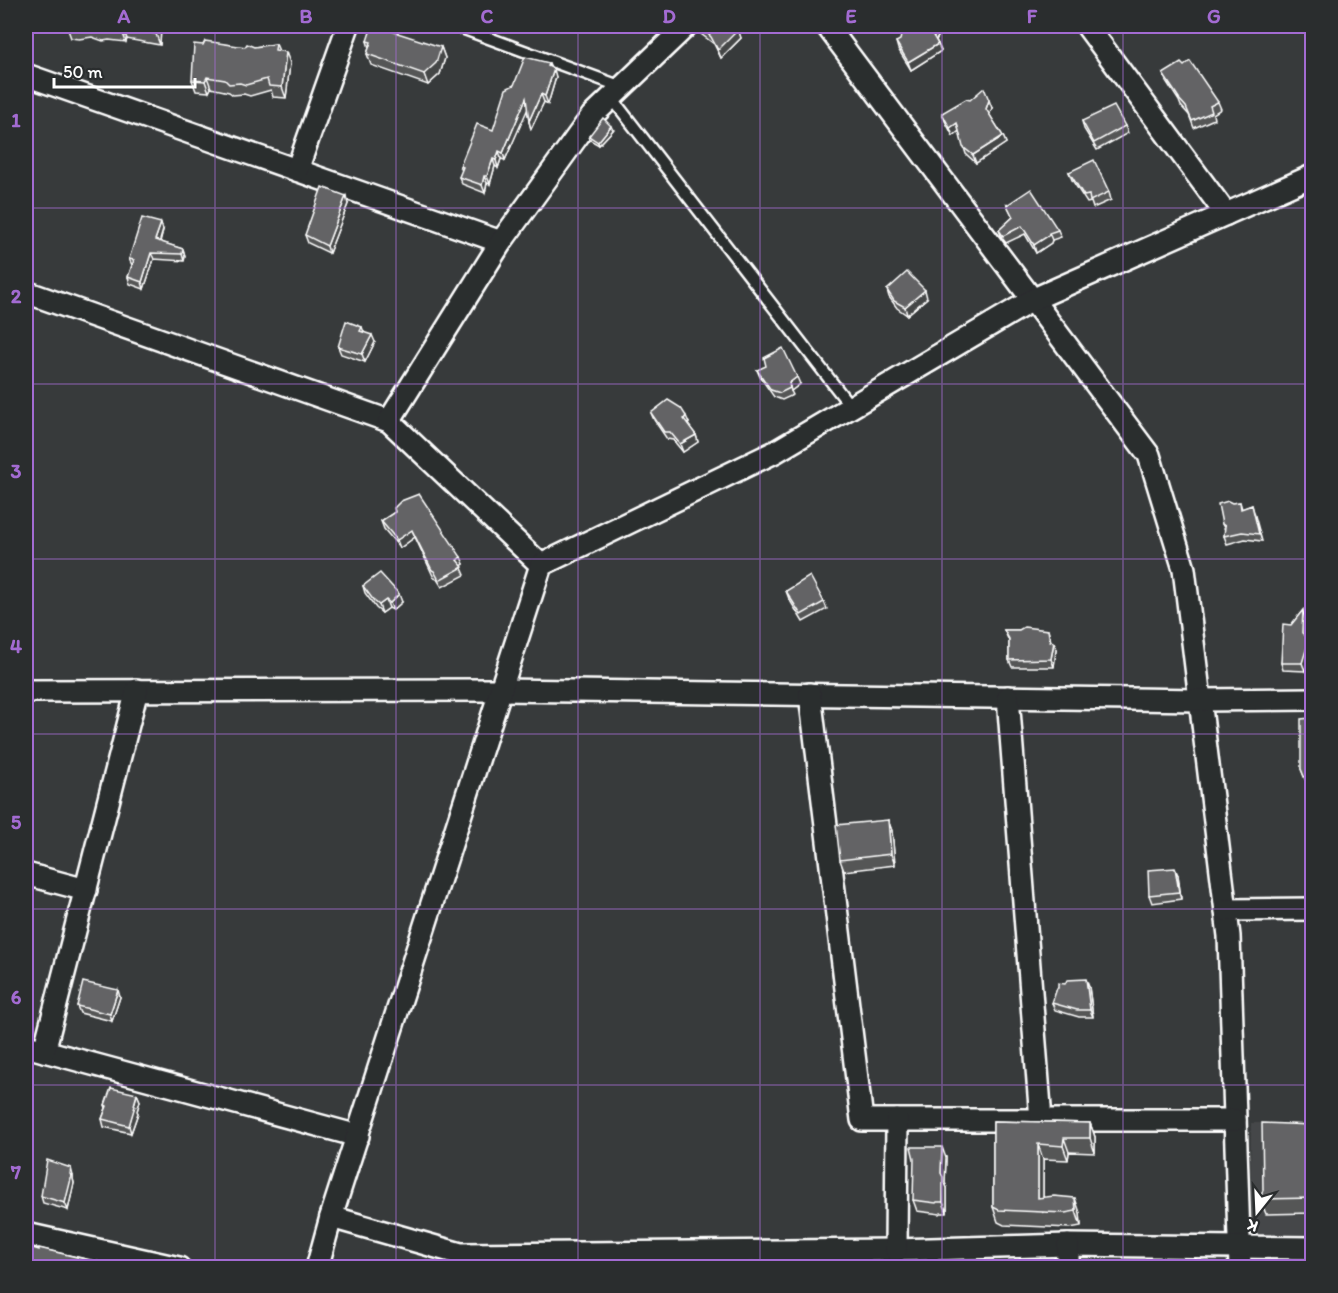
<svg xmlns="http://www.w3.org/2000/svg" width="1338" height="1293" font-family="Itim,sans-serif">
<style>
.built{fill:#444748}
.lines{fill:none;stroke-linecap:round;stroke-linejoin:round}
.service-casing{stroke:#fff;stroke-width:15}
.minor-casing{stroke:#fff;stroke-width:26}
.service{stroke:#2a2d2e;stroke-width:10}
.minor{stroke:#2a2d2e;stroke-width:21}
.wall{fill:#555657;stroke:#fff;stroke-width:1.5}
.shaded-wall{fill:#454647;stroke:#fff;stroke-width:1.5}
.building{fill:#636465;stroke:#fff;stroke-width:1.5}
.grid{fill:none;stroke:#a36bd2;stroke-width:1.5;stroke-opacity:0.55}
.neatline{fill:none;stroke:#a36bd2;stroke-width:2}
.grid-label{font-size:20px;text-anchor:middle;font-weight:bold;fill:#a36bd2}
</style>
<rect width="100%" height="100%" fill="#373a3b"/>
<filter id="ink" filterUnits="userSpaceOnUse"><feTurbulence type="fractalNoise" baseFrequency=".0167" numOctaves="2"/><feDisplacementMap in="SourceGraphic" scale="12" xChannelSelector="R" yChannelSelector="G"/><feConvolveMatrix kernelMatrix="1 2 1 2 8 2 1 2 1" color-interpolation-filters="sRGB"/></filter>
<g filter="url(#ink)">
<!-- built -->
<path class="built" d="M1251 1123H1312V1267L877 1268V1264L1249 1257Z"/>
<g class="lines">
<!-- service casing -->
<g class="service-casing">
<g id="service">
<path d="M456 26 622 87"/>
<path d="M611 97 851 407"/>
</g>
</g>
<!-- minor casing -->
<g class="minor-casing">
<g id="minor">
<path d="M827 26 1149 455 1184 569 1229 936 1240 1268"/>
<path d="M1087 26 1226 214"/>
<path d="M26 75 501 242"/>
<path d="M297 170 348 26"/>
<path d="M26 292 389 421 541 565"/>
<path d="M389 421 501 242 592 116 686 26"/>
<path d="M26 691 501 690 1200 700 1312 699"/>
<path d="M810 694 862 1120H1235"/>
<path d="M1008 697 1041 1120"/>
<path d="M26 874 86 890"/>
<path d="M1226 910 1312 909"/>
<path d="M26 1046 358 1136"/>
<path d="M44 1051 137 690"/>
<path d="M331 1217 461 1254 896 1250 1068 1245 1312 1248"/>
<path d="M26 1234 179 1268"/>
<path d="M896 1250 897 1120"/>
<path d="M317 1268 331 1217 541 565 775 452 1034 299 1312 176"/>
<path d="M1068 1268V1245"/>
</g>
</g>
<!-- service -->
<use href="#service" class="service"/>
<!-- minor -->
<use href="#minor" class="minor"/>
</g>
<!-- wall -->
<g class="wall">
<path d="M161 26 160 45 127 39 126 42 109 40 103 41 92 37 79 39 71 38 67 27Z"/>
<path d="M699 26 738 31 741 38 721 58 714 44 701 34Z"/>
<path d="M938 37 936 40 938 44 941 51 911 70 898 49 896 42Z"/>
<path d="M367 41 441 47 445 58 440 74 428 85 371 65 367 54 369 48Z"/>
<path d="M276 44 279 51 290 63 286 98 273 97 271 90 250 96 244 94 233 95 229 92 211 88 209 92 196 91 192 80 203 45 254 47Z"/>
<path d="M549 63 556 77 548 104 544 102 531 129 529 121 527 109 505 160 501 159 498 168 495 166 490 184 487 183 485 193 462 184 459 177 462 171 460 166 493 130 514 85Z"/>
<path d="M1163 74 1218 102 1221 109 1213 114 1214 119 1194 128 1189 115 1181 106 1179 101 1166 81Z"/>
<path d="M992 108 989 114 1003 136 1006 143 976 163 966 154 959 131 953 136 945 121 942 113Z"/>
<path d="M1082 121 1125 126 1128 133 1097 150 1084 129Z"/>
<path d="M613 130 599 145 590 140 589 136Z"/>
<path d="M1069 172 1109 192 1111 200 1093 208 1091 202 1087 203 1072 180Z"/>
<path d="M348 204 329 253 308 243 305 235Z"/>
<path d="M1007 205 1058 230 1061 237 1052 240 1051 243 1036 253 1025 234 1006 243 1002 238 999 230 1013 217Z"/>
<path d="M163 230 160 242 183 249 185 256 184 261 154 259 144 289 130 284 128 277 132 265 129 259Z"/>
<path d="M887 290 927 298 907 315 897 308 889 297Z"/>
<path d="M362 327 364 332 375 342 365 362 341 354 338 347Z"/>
<path d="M757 370 800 384 791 391 793 395 782 400 774 397 760 377Z"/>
<path d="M651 413 689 423 688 425 696 435 698 442 683 452 673 440 667 439 654 420Z"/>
<path d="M1240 502 1242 509 1252 505 1262 541 1245 539 1227 544 1224 536 1225 530 1222 524 1232 503Z"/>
<path d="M395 512 464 564 461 566 465 575 442 587 437 579 434 578 415 537 400 548 384 529 381 521Z"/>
<path d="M363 586 402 602 393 610 389 608 382 613 376 608 365 593Z"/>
<path d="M786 591 824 602 827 609 803 622 789 599Z"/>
<path d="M1303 610 1305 617V635L1310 644V654L1305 671 1283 670 1281 663 1291 625Z"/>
<path d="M1004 630H1048L1051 641 1056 649 1054 667H1012L1009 660V641Z"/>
<path d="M1312 719V786H1308L1301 769Z"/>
<path d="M888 820 892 831 895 865 844 871 840 860Z"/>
<path d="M1178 875 1181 899 1152 903 1149 895Z"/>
<path d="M1089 987 1093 1017H1079L1055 1010 1052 1003Z"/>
<path d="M120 997 112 1021 80 1013 77 1006Z"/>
<path d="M137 1094 140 1101 137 1111 138 1113 131 1133 104 1127 102 1119 106 1108 105 1105Z"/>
<path d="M993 1121 1090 1123 1095 1137V1153L1069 1152 1068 1160 1043 1159V1197L1080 1213 1081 1226 1070 1228 1004 1225 998 1222 993 1207Z"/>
<path d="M1312 1125V1213L1266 1214 1260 1199Z"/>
<path d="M946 1158 945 1183 947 1188V1213H941L940 1214 917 1211 913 1200Z"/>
<path d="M73 1176V1179L74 1183 68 1210 43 1203 41 1196Z"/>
</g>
<!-- shaded-wall -->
<g class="shaded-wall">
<path d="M157 26H161L160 45 156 34Z"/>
<path d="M734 26H737L741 38 721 58 718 50Z"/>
<path d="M123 28 127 39 126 42 122 31Z"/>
<path d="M935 30 938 37 934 42 932 34Z"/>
<path d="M938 44 941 51 911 70 908 62Z"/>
<path d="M441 47 445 58 440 74 428 85 424 74Z"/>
<path d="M286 52 290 63 286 98 282 87Z"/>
<path d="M554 69 556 77 548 104 545 96Z"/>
<path d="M207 77 211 88 209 92 205 81Z"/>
<path d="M541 94 544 102 531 129 529 121Z"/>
<path d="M526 98 529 106 505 160 503 153Z"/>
<path d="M989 100 992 108 989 116 986 109Z"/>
<path d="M957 123 959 131 953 136 950 128Z"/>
<path d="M611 126 613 130 599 145 598 142Z"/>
<path d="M1003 136 1006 143 976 163 973 155Z"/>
<path d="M499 151 501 159 498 168 496 160Z"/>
<path d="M493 159 495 166 490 184 487 176Z"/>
<path d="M484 176 487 183 485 193 482 185Z"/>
<path d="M346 196 348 204 329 253 327 246Z"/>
<path d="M161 223 163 230 158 247 155 240Z"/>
<path d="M1049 233 1052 240 1051 243 1036 253 1034 245Z"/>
<path d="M183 249 185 256 184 261 182 254Z"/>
<path d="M151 253 154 259 144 289 142 282Z"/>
<path d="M925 290 927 298 907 315 905 307Z"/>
<path d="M372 335 375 342 365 362 362 354Z"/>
<path d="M797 377 800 384 791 391 789 383Z"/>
<path d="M686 416 689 423 686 427 684 419Z"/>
<path d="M696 435 698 442 683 452 680 444Z"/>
<path d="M412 530 415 537 400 548 397 540Z"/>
<path d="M461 557 464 564 460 567 457 560Z"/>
<path d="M399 594 402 602 393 610 390 603Z"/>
<path d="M386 600 389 608 382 613 379 605Z"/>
<path d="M1303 610 1305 617V641L1302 633Z"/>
<path d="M1307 637 1310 644V654L1305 671 1302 663Z"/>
<path d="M1054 642 1056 649 1054 667 1051 659Z"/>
<path d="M888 820 892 831 895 865 891 854Z"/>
<path d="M1175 868 1178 875 1181 899 1179 892Z"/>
<path d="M1086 979 1089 987 1093 1017 1090 1010Z"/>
<path d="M118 990 120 997 112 1021 110 1014Z"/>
<path d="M137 1094 140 1101 137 1111 138 1113 131 1133 129 1126Z"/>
<path d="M1090 1123 1095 1137V1153L1090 1138Z"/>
<path d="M1064 1138 1069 1152 1068 1160 1063 1146Z"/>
<path d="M1038 1144 1043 1159V1213L1038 1198Z"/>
<path d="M942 1147 946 1158 945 1183 947 1188V1213L943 1202 941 1173Z"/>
<path d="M71 1168 73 1176V1179L74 1183 68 1210 65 1203Z"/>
<path d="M1075 1198 1080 1213 1081 1226 1076 1211Z"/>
</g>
<!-- building -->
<g class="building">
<path d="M67 26H157L156 34 123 28 122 31 105 29 99 30 88 26 75 28 67 27Z"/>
<path d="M372 26H376L441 47 436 63 424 74 367 54 371 42 367 41Z"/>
<path d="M699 26H734L733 27 738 30 718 50 711 37Z"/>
<path d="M913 26H931L935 30 932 34 938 44 908 62 896 42 900 40 902 32Z"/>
<path d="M205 41 245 47 247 44 254 47 276 44 275 50 286 52 282 87 269 86 267 79 246 85 240 83 229 84 225 80 207 77 205 81 192 80 194 44 203 45Z"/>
<path d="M525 57 549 63 548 66 554 69 545 96 541 94 529 121 526 98 503 153 499 151 496 160 493 159 487 176H484L482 185 459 177 463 167 460 166 477 124 493 130 506 89 514 85Z"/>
<path d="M1190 61 1218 102 1210 106 1212 112 1192 121 1186 107 1178 98H1179L1163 74 1181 63 1184 66Z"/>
<path d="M984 88 989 100 986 109 1003 136 973 155 963 147 957 123 950 128 942 113 966 99 970 100Z"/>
<path d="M1114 106 1125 126 1094 143 1082 121Z"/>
<path d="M603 118 611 126 598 142 589 136Z"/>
<path d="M1094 160 1109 192 1090 201 1089 195 1084 196 1069 172Z"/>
<path d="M322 187 346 196 327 246 305 235Z"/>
<path d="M1031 189 1058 230 1049 233 1048 236 1034 245 1022 226 1003 236 999 230 1013 217 1007 205Z"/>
<path d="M142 218 161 223 155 240 183 249 182 254 151 253 142 282 128 277 134 260 129 259Z"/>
<path d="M907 272 925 290 905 307 894 301 887 290Z"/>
<path d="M346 321 362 327 360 331 372 335 362 354 338 347Z"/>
<path d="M783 348 797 377 789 383 790 388 780 393 771 390 757 370 766 366 764 358Z"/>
<path d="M668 400 681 408 686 416 684 419 696 435 680 444 670 432H664L651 413Z"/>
<path d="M419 494 461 557 457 560 463 567 439 580 434 571 432 570 412 530 397 540 381 521 395 512 394 508 401 501Z"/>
<path d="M1228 501 1232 503 1240 502 1241 509 1252 505 1259 534 1242 532 1224 536 1225 526 1222 524 1218 504Z"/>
<path d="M380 573 399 594 390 603 386 600 379 605 374 601 363 586Z"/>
<path d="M810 576 824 602 801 615 786 591Z"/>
<path d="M1303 610 1302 633 1307 637V647L1302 663H1281L1283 624 1291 625Z"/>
<path d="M1024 627 1048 630 1050 641 1054 642 1051 659 1009 660V639L1004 630H1019Z"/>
<path d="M1311 718 1312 719V779H1305L1301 769V719Z"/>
<path d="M888 820 891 854 840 860 836 825Z"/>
<path d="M1175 868 1179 892 1149 895 1148 870Z"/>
<path d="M1086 979 1090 1010H1077L1052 1003 1057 988H1058V983L1065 984 1067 980Z"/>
<path d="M83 982 118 990 110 1014 77 1006Z"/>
<path d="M111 1088 137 1094 134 1105 135 1106 129 1126 102 1119 107 1106 105 1105Z"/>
<path d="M993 1121 1090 1123V1138H1064L1063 1146 1038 1144V1198L1054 1196 1075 1198 1076 1211 1065 1213 999 1210 993 1207Z"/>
<path d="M1262 1123 1312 1125V1198L1260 1199 1263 1190Z"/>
<path d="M911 1147H942L941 1173 943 1177V1202H937L936 1203 913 1200 914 1159Z"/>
<path d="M47 1160 71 1168 70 1174 72 1175 65 1203 41 1196Z"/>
<path d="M26 1246 39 1250V1248L93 1261 115 1268H26Z"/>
<path d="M1152 1262 1200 1264V1268H1151Z"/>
</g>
</g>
<!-- grid -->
<path class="grid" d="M215 26V1268M396 26V1268M578 26V1268M760 26V1268M942 26V1268M1123 26V1268M26 208H1312M26 384H1312M26 559H1312M26 734H1312M26 909H1312M26 1085H1312"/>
<!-- margin -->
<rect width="1338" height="1293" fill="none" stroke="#2a2d2e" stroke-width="66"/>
<!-- north arrow -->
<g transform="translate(1257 1212) rotate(198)" stroke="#2a2d2e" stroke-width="4.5" paint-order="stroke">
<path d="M0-4.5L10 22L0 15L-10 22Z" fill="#ffffff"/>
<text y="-9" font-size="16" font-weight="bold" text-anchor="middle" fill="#ffffff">K</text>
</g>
<!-- scale -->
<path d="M54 78v9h141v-9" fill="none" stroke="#ffffff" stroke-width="3"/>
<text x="63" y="78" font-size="18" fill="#ffffff" stroke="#2a2d2e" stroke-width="4.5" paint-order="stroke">50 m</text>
<rect x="33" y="33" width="1272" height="1227" class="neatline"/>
<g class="grid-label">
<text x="124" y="23">A</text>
<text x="306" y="23">B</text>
<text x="487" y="23">C</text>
<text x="669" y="23">D</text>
<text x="851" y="23">E</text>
<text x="1032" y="23">F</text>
<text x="1214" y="23">G</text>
<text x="16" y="127">1</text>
<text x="16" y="303">2</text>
<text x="16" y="478">3</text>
<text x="16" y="653">4</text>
<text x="16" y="829">5</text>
<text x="16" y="1004">6</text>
<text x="16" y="1179">7</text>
</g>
</svg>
